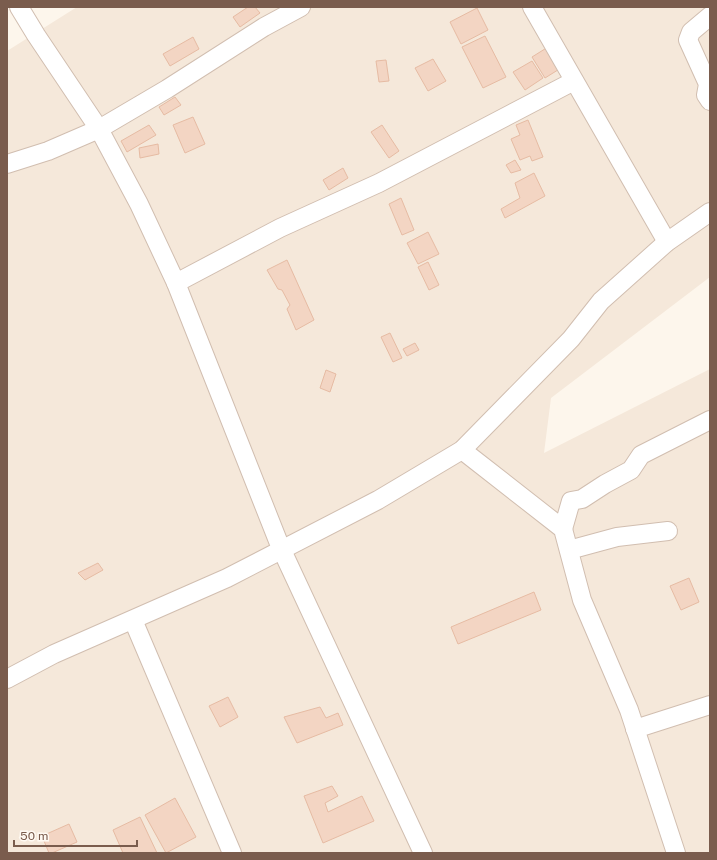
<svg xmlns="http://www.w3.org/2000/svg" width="717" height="860" font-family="'Public Sans',sans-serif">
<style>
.residential{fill:#f5e8da}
.building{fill:#f3d5c3;stroke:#e6bba3}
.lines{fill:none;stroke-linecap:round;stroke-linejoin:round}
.minor-casing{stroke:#d1beb0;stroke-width:20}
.minor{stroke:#fff;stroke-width:18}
</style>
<rect width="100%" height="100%" fill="#fdf6ec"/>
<!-- residential -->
<path class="residential" d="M77 7H710V277L551 398 544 453 710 369V853H7V51Z"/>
<!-- building -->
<g class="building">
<path d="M248 7H255L260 13 240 27 233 17Z"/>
<path d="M477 8 488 30 461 44 450 22Z"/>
<path d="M485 36 506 77 483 88 462 47Z"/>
<path d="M193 37 199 49 170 66 163 54Z"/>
<path d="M548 47 561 68 545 78 532 57Z"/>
<path d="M433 59 446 81 428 91 415 68Z"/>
<path d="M386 60 389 81 379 82 376 61Z"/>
<path d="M532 61 543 78 525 90 513 72Z"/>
<path d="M175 97 181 105 164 115 159 107Z"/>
<path d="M193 117 205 144 185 153 173 125Z"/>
<path d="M528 120 543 157 532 161 530 156 520 160 511 139 520 135 516 125Z"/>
<path d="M149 125 156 135 127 152 121 141Z"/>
<path d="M382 125 399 151 389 158 371 132Z"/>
<path d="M158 144 159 154 140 158 139 148Z"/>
<path d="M515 160 521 170 511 173 506 165Z"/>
<path d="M343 168 348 178 329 190 323 180Z"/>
<path d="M534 173 545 196 505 218 501 209 520 198 515 183Z"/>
<path d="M401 198 414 230 402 235 389 204Z"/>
<path d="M428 232 439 254 418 264 407 243Z"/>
<path d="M287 260 314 320 296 330 287 309 290 305 282 290 278 289 267 270Z"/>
<path d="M428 262 439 285 429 290 418 267Z"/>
<path d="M390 333 402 358 393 362 381 337Z"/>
<path d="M415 343 419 350 407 356 403 349Z"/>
<path d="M326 370 336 374 330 392 320 388Z"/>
<path d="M98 563 103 570 85 580 78 573Z"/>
<path d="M689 578 699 602 681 610 670 586Z"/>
<path d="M534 592 541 610 458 644 451 627Z"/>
<path d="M228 697 238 717 220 727 209 706Z"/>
<path d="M320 707 326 718 338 713 343 725 297 743 284 717Z"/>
<path d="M332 786 338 796 325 803 328 812 362 796 374 821 323 843 304 796Z"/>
<path d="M175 798 196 837 166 853 145 815Z"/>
<path d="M140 817 157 853H123L113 830Z"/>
<path d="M69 824 77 842 52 853H49L42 836Z"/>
</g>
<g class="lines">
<!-- minor casing -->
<g class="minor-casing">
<g id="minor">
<path d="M19 7 36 35 99 129 167 89 264 27 301 7"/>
<path d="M532 7 667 242"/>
<path d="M710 16 691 32 688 40 708 84 706 95 710 101"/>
<path d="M7 164 48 151 99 129 139 204 176 283 280 546 423 853"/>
<path d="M176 283 280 228 379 183 574 81"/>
<path d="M462 450 563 529 582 600 629 710 676 853"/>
<path d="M563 529 571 501 582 499 605 484 631 470 641 455 710 420"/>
<path d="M569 550 617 537 668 531"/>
<path d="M133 620 232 853"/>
<path d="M7 679 54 654 227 578 378 500 462 450 571 339 601 301 667 242 710 212"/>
<path d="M635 729 710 705"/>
</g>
</g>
<!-- minor -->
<use href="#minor" class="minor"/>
</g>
<!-- border -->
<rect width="717" height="860" fill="none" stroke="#7a5c4d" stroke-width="16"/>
<!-- scale -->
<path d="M14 840v6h123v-6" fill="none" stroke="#7a5c4d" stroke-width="2"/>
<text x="20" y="840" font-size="12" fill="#7a5c4d" stroke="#fffaf3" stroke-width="3" paint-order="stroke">50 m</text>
</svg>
